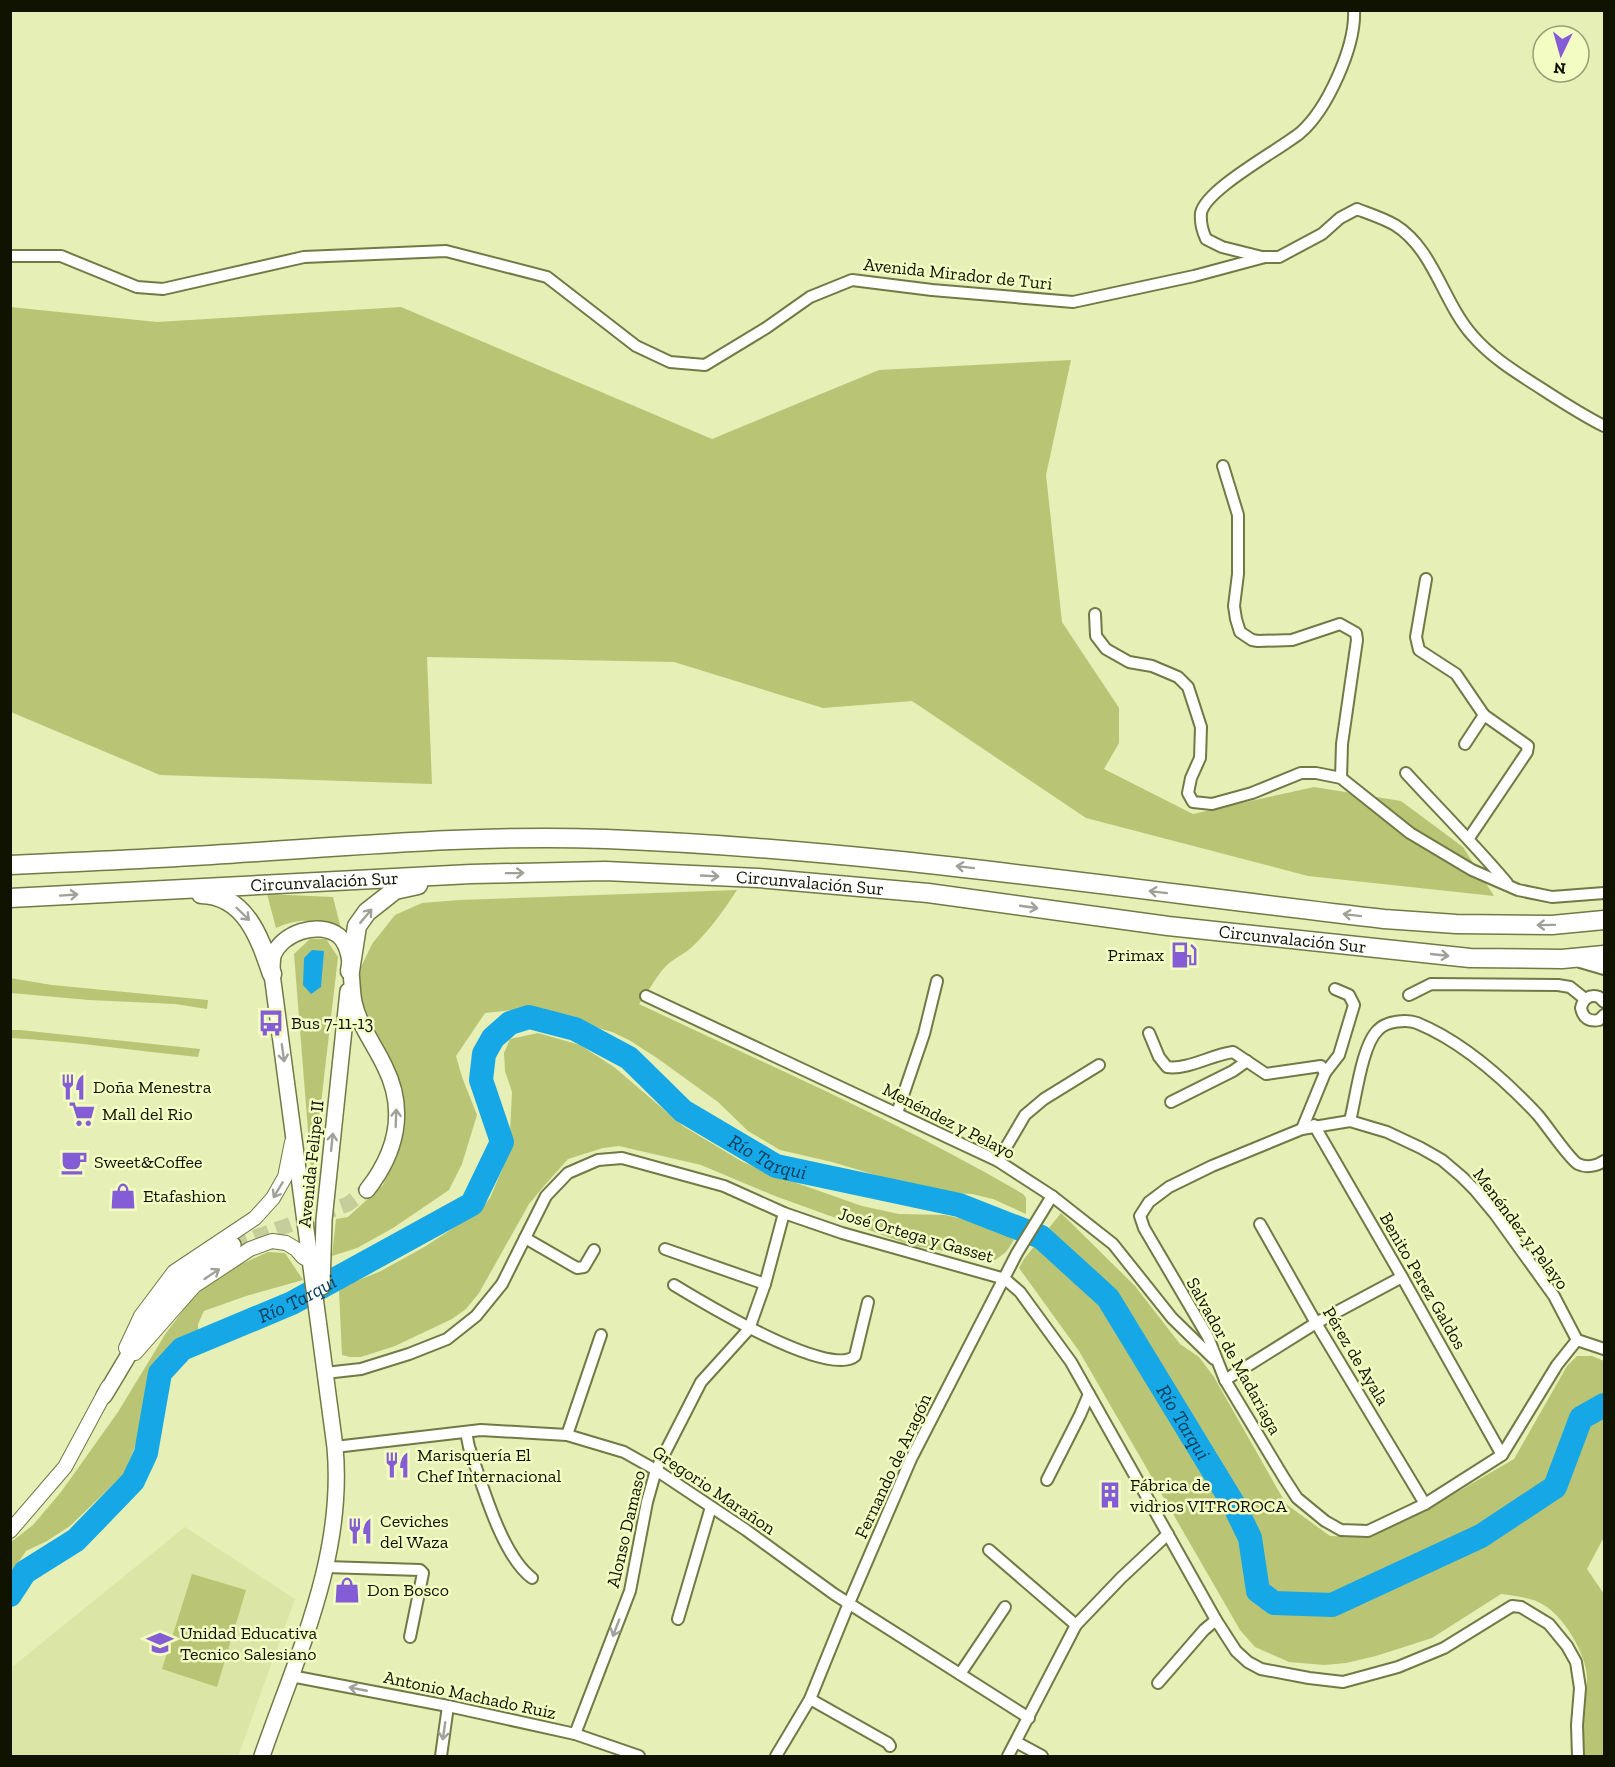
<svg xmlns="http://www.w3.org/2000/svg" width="1615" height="1767" font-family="'Zilla Slab',serif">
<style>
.built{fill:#dbe5a5}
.green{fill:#b9c574}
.water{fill:#16a7e7}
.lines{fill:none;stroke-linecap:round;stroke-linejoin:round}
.river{stroke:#16a7e7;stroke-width:24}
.secondary-tunnel{stroke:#c5ce9b;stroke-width:15;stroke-dasharray:15 8;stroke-linecap:butt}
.minor-casing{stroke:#717945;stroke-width:14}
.tertiary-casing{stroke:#717945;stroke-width:16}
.secondary-casing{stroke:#717945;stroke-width:18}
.trunk-casing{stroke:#717945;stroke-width:21}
.minor{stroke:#fff;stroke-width:10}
.tertiary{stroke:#fff;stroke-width:14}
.secondary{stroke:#fff;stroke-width:15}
.trunk{stroke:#fff;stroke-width:18}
.oneway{stroke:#a0a199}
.labels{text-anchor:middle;stroke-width:5;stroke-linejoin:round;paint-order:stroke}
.street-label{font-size:18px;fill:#111301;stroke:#f3fcc3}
.poi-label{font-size:18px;fill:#111301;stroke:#f3fcc3;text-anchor:start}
.water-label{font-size:20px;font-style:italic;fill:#033b55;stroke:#f3fcc3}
</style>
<rect width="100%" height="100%" fill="#e5efb6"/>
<!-- built -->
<path class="built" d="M185 1527 295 1599 238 1756H11V1668Z"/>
<!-- green -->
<g class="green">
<path d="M10 307 157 322 401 307 712 439 879 370 1071 360 1046 475 1062 622 1119 708V743L1104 769 1193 814 1314 787 1401 801 1463 847 1494 896 1308 876 1086 818 912 701 823 708 674 662 427 657 432 784 160 775 11 712Z"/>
<path d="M737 890C724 910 710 930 693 946 685 954 674 958 666 966 655 977 649 992 639 1004 768 1065 900 1122 1023 1194L1026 1198V1214L993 1199 972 1194 933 1192 832 1162 780 1150 748 1131 718 1102 657 1058 629 1040 612 1032 530 1008 485 1013 456 1056 462 1077 477 1115 462 1164 449 1190 393 1228 357 1248 332 1256 336 1219 348 1217 383 1185 399 1148 403 1127 364 1020 358 980 361 967 372 944 395 915 422 903 459 900Z"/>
<path d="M267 894 333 897 341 929C313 921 304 916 276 928Z"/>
<path d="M310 939H326L338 957 312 1181 294 954Z"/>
<path d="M10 978 52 985 208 1000 207 1009 175 1004 89 1000 11 993Z"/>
<path d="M11 1030H20L200 1049 198 1057C136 1051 73 1041 11 1038Z"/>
<path d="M538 1033 580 1045 614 1067 683 1126 741 1161 771 1174 862 1206 899 1214 945 1215 977 1222 995 1227 1014 1240 1006 1252 991 1263 935 1249 913 1246 775 1196 701 1165 619 1146 603 1148 568 1159 544 1186 529 1204 479 1293 466 1309 452 1319 395 1346 361 1357H350L342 1355 339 1291 349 1284 381 1271 426 1246 479 1211 490 1198 509 1153 512 1092 505 1071 504 1053 510 1039Z"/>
<path d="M1061 1213 1135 1286 1180 1344 1199 1357 1214 1377 1286 1504 1330 1536 1370 1537 1428 1509 1514 1459 1567 1366 1577 1356H1592L1604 1361V1537L1587 1569 1604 1594V1756H1581C1582 1744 1580 1731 1582 1719 1584 1705 1587 1692 1587 1677 1586 1653 1563 1615 1542 1604 1529 1597 1515 1596 1501 1594L1432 1638 1376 1656 1346 1663 1324 1665 1289 1662 1255 1647 1240 1630 1079 1351 1019 1268 1024 1259Z"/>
<path d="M268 1252 285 1253 303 1280 246 1296 204 1311 198 1324V1351L150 1387 139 1435 125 1473 70 1526 47 1541 26 1551 13 1570 11 1571V1542L33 1525 61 1492 118 1412 166 1333 194 1296 239 1265Z"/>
<path d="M192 1574 246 1590 217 1687 162 1669Z"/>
</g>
<!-- water -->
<path class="water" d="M312 950 324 951 321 987 311 994 303 985 304 958Z"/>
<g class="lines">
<!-- river -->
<path class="river" id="s1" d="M10 1595 25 1572 76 1540 133 1481 146 1453 160 1373 182 1349 292 1303 472 1204 502 1142 481 1080 484 1054 493 1038 510 1023 529 1017 575 1029 629 1058 683 1111 776 1166 959 1205 1041 1237 1108 1298 1234 1505 1250 1538 1258 1591 1274 1603 1332 1605 1481 1536 1555 1487 1581 1418 1604 1405"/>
<!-- secondary-tunnel -->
<path class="secondary-tunnel" d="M233 1245 348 1204 367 1190"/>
<!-- minor casing -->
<g class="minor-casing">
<g id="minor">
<path d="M10 256H61L137 287 163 289 304 257 446 251 547 277 636 346 670 362 705 365 766 328 810 297 852 280 932 290 1073 302 1194 276 1265 257H1279L1322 234 1340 218 1357 209C1370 214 1383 218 1395 225 1434 249 1443 303 1473 336 1492 358 1517 373 1542 389 1562 402 1582 415 1604 426"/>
<path d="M1262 257 1222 247 1206 239C1202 230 1200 223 1201 213 1206 189 1279 150 1300 133 1327 110 1356 46 1354 10"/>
<path d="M1223 466 1238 515V574L1234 606 1236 619 1240 632 1252 640 1258 641 1292 640 1340 624 1356 633 1357 640 1342 744 1341 778"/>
<path d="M1426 579 1416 637 1419 650 1456 674 1484 715 1528 746 1527 752 1469 838"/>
<path d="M1095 614 1096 636 1106 649 1129 662 1152 666 1178 677 1188 687 1201 727 1200 758 1191 778 1188 793 1193 802 1212 804 1252 793 1301 773H1316L1341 778 1410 833 1472 870 1518 890 1552 897 1604 893"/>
<path d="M1465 744 1484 715"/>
<path d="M1406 773C1440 810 1475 845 1507 883"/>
<path d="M1580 962 1604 969"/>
<path d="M1409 995 1431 984 1558 985 1570 987 1585 999"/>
<path d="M646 996 998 1161 1052 1196 1113 1244 1172 1318 1214 1359"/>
<path d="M1604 1002 1599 997C1589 994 1583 999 1581 1008 1583 1018 1589 1022 1599 1020L1604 1015"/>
<path d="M1149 1033 1159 1057 1167 1067C1188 1070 1211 1055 1233 1052L1266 1074 1321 1066 1325 1073 1302 1129"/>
<path d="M1325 1073 1339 1055 1354 1005 1349 995 1335 989"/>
<path d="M1171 1102 1233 1071 1247 1061"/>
<path d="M897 1113 924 1034 937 981"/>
<path d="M1350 1121C1356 1097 1362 1045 1378 1030 1386 1021 1407 1019 1417 1023 1461 1041 1505 1080 1537 1114 1546 1124 1569 1159 1578 1164 1586 1168 1597 1166 1604 1161"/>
<path d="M1314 1125 1402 1277 1502 1455"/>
<path d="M998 1161 1025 1115 1044 1099 1099 1065"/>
<path d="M1260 1224 1316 1323 1425 1504"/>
<path d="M525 1238 577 1268 584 1267 594 1250"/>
<path d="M665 1249 765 1284"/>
<path d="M674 1285C702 1302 829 1379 855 1356L868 1302"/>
<path d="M1577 1340 1557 1365 1502 1455 1425 1504 1368 1531 1341 1530 1325 1521 1297 1498 1284 1478 1225 1380 1208 1337 1144 1228 1140 1216 1149 1202 1169 1187 1212 1166 1302 1129 1350 1121 1387 1132 1421 1148 1442 1160 1462 1177 1475 1190 1495 1214 1554 1296 1577 1340 1604 1349"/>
<path d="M325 1373 361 1369 409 1354 447 1339 476 1316 502 1284 546 1196 568 1173 598 1160 622 1158 724 1186 784 1213 842 1233 1005 1279 1020 1292 1071 1362 1216 1620 1236 1651 1248 1662 1261 1669 1309 1678 1343 1682 1398 1667 1444 1648 1512 1606 1521 1607 1549 1624 1567 1646 1576 1662 1580 1688 1577 1725 1578 1756"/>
<path d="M1225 1380 1316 1323 1402 1277"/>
<path d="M466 1432 469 1447C482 1483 501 1555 532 1578"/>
<path d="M567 1435 601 1335"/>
<path d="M335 1447 481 1430 567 1435 624 1452 656 1470 746 1530 834 1594 1029 1718"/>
<path d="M1047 1480 1080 1415 1089 1394"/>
<path d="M989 1550 1076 1625"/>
<path d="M326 1567 420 1570 423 1573 410 1637"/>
<path d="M678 1619 711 1507"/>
<path d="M960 1674 1005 1607"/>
<path d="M291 1676 448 1706 575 1734 639 1756"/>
<path d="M1158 1683 1204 1630 1216 1620"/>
<path d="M810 1699 888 1743 890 1746"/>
<path d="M575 1734 630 1591 647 1502 656 1470 701 1382 749 1329 765 1284 784 1213"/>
<path d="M1016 1742 1042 1756"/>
<path d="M441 1756 448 1706"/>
<path d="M776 1756 810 1699 849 1603 911 1459 1017 1253 1052 1196"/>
<path d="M1008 1756 1076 1625 1121 1578 1168 1534"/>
</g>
</g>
<!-- tertiary casing -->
<g class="tertiary-casing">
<g id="tertiary">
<path d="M126 1348 141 1316 174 1272 255 1218 273 1198 285 1177 292 1142"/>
<path d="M135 1353 194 1286 250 1249 272 1241 286 1243 296 1249 303 1257 311 1261"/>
<path d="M10 1531 65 1467 108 1387"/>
</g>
</g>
<!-- secondary casing -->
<g class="secondary-casing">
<g id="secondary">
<path d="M322 1287 324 1220 348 991"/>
<path d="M104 1396C126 1361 146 1321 174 1291 192 1273 212 1260 233 1245"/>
<path d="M262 1756C297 1655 345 1557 335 1447L272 974C272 968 272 961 273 956 281 933 319 920 339 936 354 949 350 983 354 1002 359 1026 375 1045 385 1067 407 1111 396 1153 367 1190"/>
</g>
</g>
<!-- trunk casing -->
<g class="trunk-casing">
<g id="trunk">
<path d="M10 865C77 862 144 859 211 855 343 847 474 834 606 839 867 849 1125 889 1384 919L1456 924 1552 925 1604 920"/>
<path d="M201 894C246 895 260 939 272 974"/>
<path id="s2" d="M10 898 471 874 605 871 758 878 928 893 1168 926 1470 958 1562 959 1604 955"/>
<path d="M350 971 357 926 367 912 395 890 418 885"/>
</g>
</g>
<!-- minor -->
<use href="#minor" class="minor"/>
<!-- tertiary -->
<use href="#tertiary" class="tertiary"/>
<!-- secondary -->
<use href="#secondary" class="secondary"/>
<!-- trunk -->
<use href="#trunk" class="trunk"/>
</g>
<!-- one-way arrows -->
<defs><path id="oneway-shaft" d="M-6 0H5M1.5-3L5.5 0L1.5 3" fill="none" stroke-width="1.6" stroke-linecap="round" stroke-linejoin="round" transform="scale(1.5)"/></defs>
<g class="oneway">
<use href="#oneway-shaft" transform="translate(965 867) rotate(-173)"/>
<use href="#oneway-shaft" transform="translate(515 873) rotate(-1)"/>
<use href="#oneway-shaft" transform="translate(710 876) rotate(3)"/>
<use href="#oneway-shaft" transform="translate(1158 892) rotate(-173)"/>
<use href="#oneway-shaft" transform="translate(69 895) rotate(-4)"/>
<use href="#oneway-shaft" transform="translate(1029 907) rotate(8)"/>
<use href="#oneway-shaft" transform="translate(243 914) rotate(44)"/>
<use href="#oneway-shaft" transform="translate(1352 915) rotate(-173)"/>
<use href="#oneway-shaft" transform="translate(366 916) rotate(-50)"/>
<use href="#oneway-shaft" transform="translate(1546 925) rotate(179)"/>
<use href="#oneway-shaft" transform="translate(1440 955) rotate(6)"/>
<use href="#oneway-shaft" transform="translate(283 1053) rotate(82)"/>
<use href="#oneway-shaft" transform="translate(396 1118) rotate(-88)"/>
<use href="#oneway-shaft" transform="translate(332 1142) rotate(-84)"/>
<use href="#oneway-shaft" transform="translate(278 1190) rotate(121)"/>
<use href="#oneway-shaft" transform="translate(212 1274) rotate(-34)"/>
<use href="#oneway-shaft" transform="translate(616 1628) rotate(111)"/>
<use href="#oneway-shaft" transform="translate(358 1689) rotate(-169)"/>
<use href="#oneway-shaft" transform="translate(444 1731) rotate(98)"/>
</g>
<!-- icons -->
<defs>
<g id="fuel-bare" transform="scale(2.07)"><path d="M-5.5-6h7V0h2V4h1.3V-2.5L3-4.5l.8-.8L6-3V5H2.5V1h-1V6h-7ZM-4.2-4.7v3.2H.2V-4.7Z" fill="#845cd6" stroke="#f3fcc3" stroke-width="2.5" paint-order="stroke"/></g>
<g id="bus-bare" transform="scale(2.07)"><path d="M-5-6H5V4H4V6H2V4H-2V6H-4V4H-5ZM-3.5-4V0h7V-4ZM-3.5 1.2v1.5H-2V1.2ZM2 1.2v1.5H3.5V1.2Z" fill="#845cd6" stroke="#f3fcc3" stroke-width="2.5" paint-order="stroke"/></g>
<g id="restaurant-bare" transform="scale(2.07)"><path d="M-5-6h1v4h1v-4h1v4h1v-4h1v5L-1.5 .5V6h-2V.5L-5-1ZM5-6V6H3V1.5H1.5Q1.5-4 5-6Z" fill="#845cd6" stroke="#f3fcc3" stroke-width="2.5" paint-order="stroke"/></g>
<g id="supermarket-bare" transform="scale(2.07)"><path d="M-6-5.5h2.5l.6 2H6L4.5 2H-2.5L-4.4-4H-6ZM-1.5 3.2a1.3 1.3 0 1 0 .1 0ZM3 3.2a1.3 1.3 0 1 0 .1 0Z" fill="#845cd6" stroke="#f3fcc3" stroke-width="2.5" paint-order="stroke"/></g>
<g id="cafe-bare" transform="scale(2.07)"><path d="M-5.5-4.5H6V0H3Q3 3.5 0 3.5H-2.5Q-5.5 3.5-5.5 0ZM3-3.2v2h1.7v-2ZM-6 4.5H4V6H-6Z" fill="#845cd6" stroke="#f3fcc3" stroke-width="2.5" paint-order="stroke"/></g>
<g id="shop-bare" transform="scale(2.07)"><path d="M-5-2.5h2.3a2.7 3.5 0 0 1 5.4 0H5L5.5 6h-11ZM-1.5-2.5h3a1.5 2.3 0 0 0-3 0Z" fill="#845cd6" stroke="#f3fcc3" stroke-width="2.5" paint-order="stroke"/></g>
<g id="building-bare" transform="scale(2.07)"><path d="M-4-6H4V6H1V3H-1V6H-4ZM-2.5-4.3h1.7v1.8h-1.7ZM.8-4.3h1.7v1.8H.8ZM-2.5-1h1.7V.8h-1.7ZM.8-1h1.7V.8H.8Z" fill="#845cd6" stroke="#f3fcc3" stroke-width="2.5" paint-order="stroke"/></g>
<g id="school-bare" transform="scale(2.07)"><path d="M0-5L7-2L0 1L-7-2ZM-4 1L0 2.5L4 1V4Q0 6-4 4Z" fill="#845cd6" stroke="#f3fcc3" stroke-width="2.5" paint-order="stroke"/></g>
</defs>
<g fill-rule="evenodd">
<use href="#fuel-bare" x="1184" y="955"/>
<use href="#bus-bare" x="271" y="1023"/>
<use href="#restaurant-bare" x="73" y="1087"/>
<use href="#supermarket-bare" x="82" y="1114"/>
<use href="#cafe-bare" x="74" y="1162"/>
<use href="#shop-bare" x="123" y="1196"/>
<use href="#restaurant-bare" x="397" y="1465"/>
<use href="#building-bare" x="1110" y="1495"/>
<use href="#restaurant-bare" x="360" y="1531"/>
<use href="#shop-bare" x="347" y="1590"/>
<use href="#school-bare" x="160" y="1643"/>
</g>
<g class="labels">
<!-- street labels -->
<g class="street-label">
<text transform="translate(958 274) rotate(6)" y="6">Avenida Mirador de Turi</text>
<text dy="6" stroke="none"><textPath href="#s2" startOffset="315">Circunvalación Sur</textPath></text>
<text dy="6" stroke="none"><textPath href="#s2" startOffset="801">Circunvalación Sur</textPath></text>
<text dy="6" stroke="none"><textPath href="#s2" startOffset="1287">Circunvalación Sur</textPath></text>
<text transform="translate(949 1121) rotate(27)" y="6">Menéndez y Pelayo</text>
<text transform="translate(311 1164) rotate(-84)" y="6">Avenida Felipe II</text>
<text transform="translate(1521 1229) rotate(53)" y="6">Menéndez y Pelayo</text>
<text transform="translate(916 1235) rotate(16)" y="6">José Ortega y Gasset</text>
<text transform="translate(1423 1281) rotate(60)" y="6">Benito Perez Galdos</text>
<text transform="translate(1234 1356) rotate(61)" y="6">Salvador de Madariaga</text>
<text transform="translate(1356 1356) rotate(59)" y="6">Pérez de Ayala</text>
<text transform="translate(893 1466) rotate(-65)" y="6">Fernando de Aragón</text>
<text transform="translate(714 1490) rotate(34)" y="6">Gregorio Marañon</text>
<text transform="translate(626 1529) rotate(-77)" y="6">Alonso Damaso</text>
<text transform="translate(470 1695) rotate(12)" y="6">Antonio Machado Ruiz</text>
</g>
<!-- poi labels -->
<g class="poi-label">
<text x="1164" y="961" text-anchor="end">Primax</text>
<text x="291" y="1029">Bus 7-11-13</text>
<text x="93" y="1093">Doña Menestra</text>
<text x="102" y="1120">Mall del Rio</text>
<text x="94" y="1168">Sweet&amp;Coffee</text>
<text x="143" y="1202">Etafashion</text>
<text x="417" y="1461">Marisquería El<tspan x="417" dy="21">Chef Internacional</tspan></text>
<text x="1130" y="1491">Fábrica de<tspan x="1130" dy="21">vidrios VITROROCA</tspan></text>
<text x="380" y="1527">Ceviches<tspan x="380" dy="21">del Waza</tspan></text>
<text x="367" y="1596">Don Bosco</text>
<text x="180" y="1639">Unidad Educativa<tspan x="180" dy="21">Tecnico Salesiano</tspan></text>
</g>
<!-- water labels -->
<g class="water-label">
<text dy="7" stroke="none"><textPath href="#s1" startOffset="1142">Río Tarqui</textPath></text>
<text dy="7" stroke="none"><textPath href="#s1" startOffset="440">Río Tarqui</textPath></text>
<text dy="7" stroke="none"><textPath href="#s1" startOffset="1664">Río Tarqui</textPath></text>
</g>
</g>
<!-- border -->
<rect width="1615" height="1767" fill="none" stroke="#111301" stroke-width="24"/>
<!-- north arrow -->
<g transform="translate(1561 54) rotate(185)"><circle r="28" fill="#f3fcc3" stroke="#999f75" stroke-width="1.5"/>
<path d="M0-4.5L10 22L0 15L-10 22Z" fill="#845cd6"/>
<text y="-9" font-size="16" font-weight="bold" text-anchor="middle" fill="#111301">N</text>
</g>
</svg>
